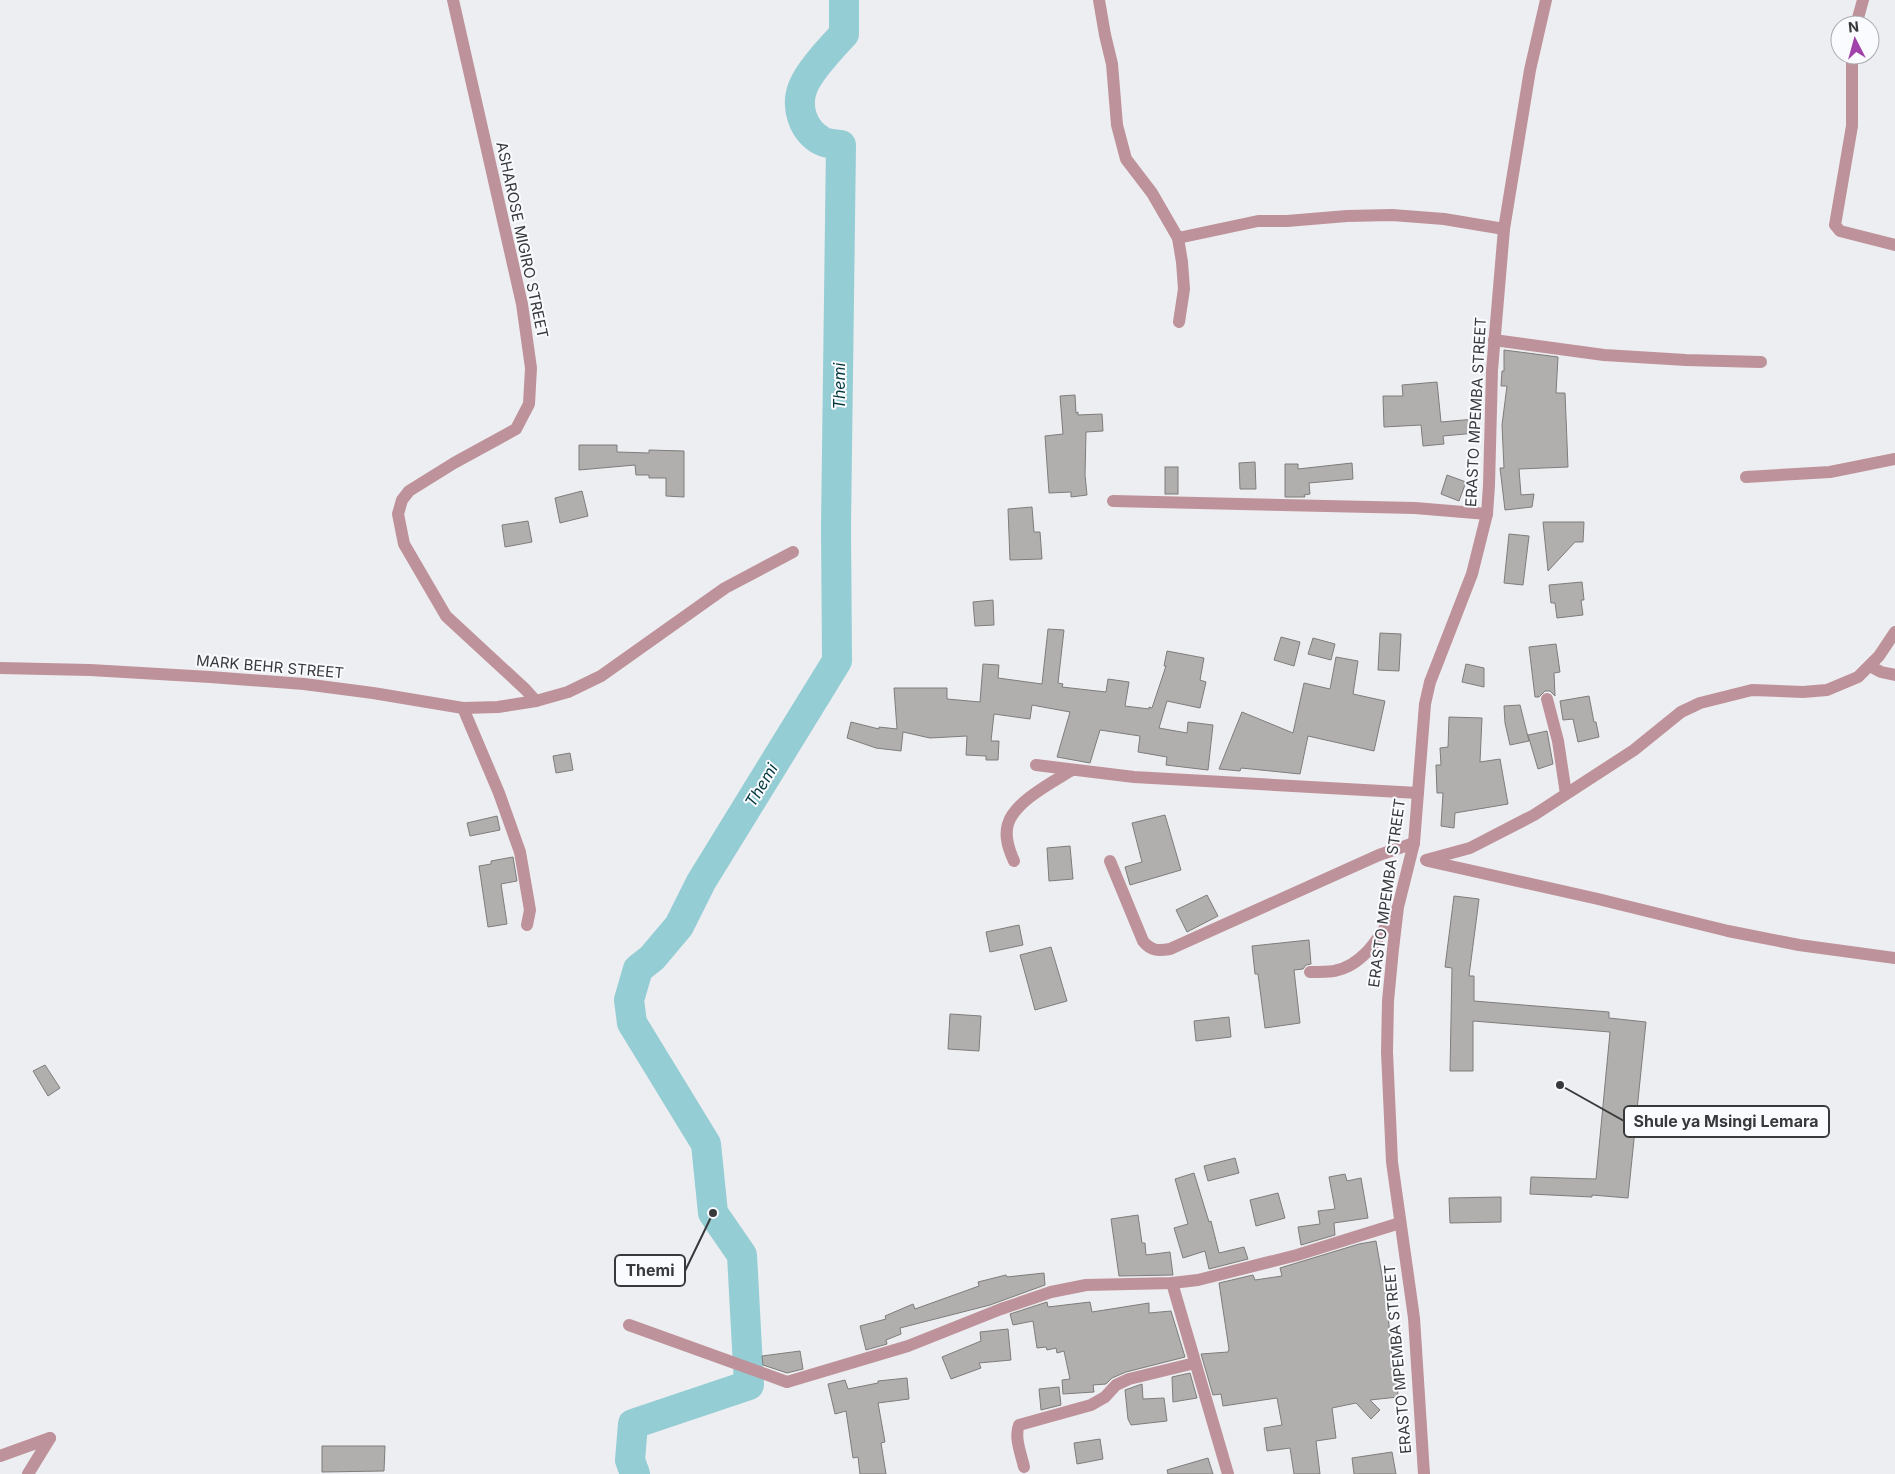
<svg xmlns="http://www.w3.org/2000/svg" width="1895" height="1474" font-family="Inter,sans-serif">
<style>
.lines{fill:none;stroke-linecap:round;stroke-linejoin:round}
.river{stroke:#94cdd4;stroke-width:30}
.building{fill:#b1afad;stroke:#7f7d7b}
.minor{stroke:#be929a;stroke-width:12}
.labels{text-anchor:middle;stroke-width:4;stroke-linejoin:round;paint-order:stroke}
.street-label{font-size:15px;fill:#38393a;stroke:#fafbff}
.water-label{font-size:16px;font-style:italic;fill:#00383e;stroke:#fafbff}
.leader{fill:none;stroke:#38393a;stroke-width:2}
.callout-dot{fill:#38393a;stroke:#fafbff;stroke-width:2}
.callout{fill:#fafbff;stroke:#38393a;stroke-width:2}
.callout-label{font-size:16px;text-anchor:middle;font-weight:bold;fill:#38393a}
</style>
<rect width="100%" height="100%" fill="#edeef1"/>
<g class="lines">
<!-- river -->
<path class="river" d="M635 1474 630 1460 633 1424 749 1385 742 1255 713 1213 706 1144 632 1023 629 1000 638 969 652 958 679 926 701 882 837 661 836 527 841 145C835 144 827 144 822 141 803 131 795 107 803 87 809 71 832 47 844 34V0"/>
</g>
<!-- building -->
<g class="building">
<path d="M1504 350 1558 357 1556 393H1565L1568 467 1519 469 1521 495 1534 494 1532 507 1505 510 1500 468H1504L1502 425 1507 386H1501L1502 371H1504Z"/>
<path d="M1437 382 1441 422 1475 419 1476 433 1443 436 1444 444 1423 446 1421 425 1384 427 1383 396H1403L1402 385Z"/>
<path d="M1075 395 1076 413 1078 412V415L1102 414 1103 431 1086 432 1085 475 1087 495 1071 497V492L1049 493 1045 436 1063 434 1060 396Z"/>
<path d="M579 445H617V452L649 453V450L684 451V497L666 496V478H649V475H636L635 465 579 470Z"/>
<path d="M1255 462 1256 489H1240L1239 463Z"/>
<path d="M1352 463 1353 479 1309 483 1310 494 1304 495 1305 497H1285V464H1298V469Z"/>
<rect x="1165" y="467" width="13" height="27"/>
<path d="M1447 475 1466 482 1459 501 1441 494Z"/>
<path d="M582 491 588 516 560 523 555 498Z"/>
<path d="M1032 507 1034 532H1040L1042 559 1010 560 1008 509Z"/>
<path d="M528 521 532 542 505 547 502 525Z"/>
<path d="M1543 522H1584L1583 542H1575L1548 571Z"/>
<path d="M1509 534 1529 536 1523 585 1504 583Z"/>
<path d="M1582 582 1584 600H1581L1583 615 1557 618 1555 603H1551L1549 585Z"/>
<path d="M993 600 994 625 975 626 973 602Z"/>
<path d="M1048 629 1064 630 1058 683 1063 684 1062 687 1106 692 1108 679 1129 682 1125 706 1149 709V707L1152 708 1166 666H1164L1167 651 1204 658 1200 680 1206 682 1200 708 1167 701 1159 728 1187 733 1188 722 1213 725 1208 770 1166 765 1167 757 1138 752 1140 736 1100 730 1090 763 1057 757 1070 712 1032 705 1030 719 994 714 991 741H999L998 760H986V756L966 755 967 736 930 738 903 732 901 751 876 748 847 738 851 722 879 729V727L897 729 894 688H947V699L980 702 983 664 999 665 998 678 1042 684Z"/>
<path d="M1380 633 1401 634 1399 671 1378 670Z"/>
<path d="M1281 637 1300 642 1294 666 1274 660Z"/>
<path d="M1313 638 1335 644 1331 660 1308 654Z"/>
<path d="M1556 644 1560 672 1554 673 1555 696 1550 691H1545L1539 697H1535L1529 647Z"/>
<path d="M1336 657 1358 661 1353 694 1385 701 1374 751 1308 736 1300 774 1241 768 1240 771 1219 769 1242 712 1293 733 1304 683 1330 689Z"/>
<path d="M1466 664 1484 668V687L1462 682Z"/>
<path d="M1589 696 1594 722H1596L1599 737 1578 742 1573 719 1563 720 1560 701Z"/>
<path d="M1520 705 1529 741 1510 745 1505 723 1504 706Z"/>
<path d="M1449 717 1482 718 1480 762 1500 759 1508 804 1455 813 1454 828 1441 826 1443 793H1437L1436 765H1441L1440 748 1448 747Z"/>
<path d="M1547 731 1553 764 1538 769 1528 735Z"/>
<path d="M570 753 573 770 556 773 553 756Z"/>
<path d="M1165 815 1181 870 1130 885 1125 867 1142 862 1132 823Z"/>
<path d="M497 816 500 830 470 836 467 823Z"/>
<path d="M1070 846 1073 879 1049 881 1047 848Z"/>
<path d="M513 857 517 881 501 884 507 924 488 927 479 866 491 864V861Z"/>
<path d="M1207 895 1218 916 1187 932 1176 910Z"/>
<path d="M1454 896 1479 899 1469 976H1474V1001L1609 1012V1018L1646 1022 1628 1198 1592 1195V1197L1530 1194 1531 1177 1596 1179 1610 1032 1473 1021V1071H1450L1452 968 1445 967Z"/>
<path d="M1019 925 1023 945 990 952 986 932Z"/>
<path d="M1309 940 1311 964 1306 965 1303 969 1294 970 1300 1023 1265 1028 1258 974H1255L1252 946Z"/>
<path d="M1051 947 1067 1001 1035 1010 1020 955Z"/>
<path d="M950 1014 981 1016 979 1051 948 1049Z"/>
<path d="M1229 1017 1231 1037 1196 1041 1194 1021Z"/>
<path d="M45 1065 60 1088 48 1096 33 1071Z"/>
<path d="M1235 1158 1239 1173 1208 1181 1204 1166Z"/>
<path d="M1194 1173 1209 1222 1211 1221 1219 1253 1244 1247 1248 1259 1209 1269 1205 1251 1183 1258 1174 1228 1188 1224 1175 1179Z"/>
<path d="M1345 1174 1347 1181 1361 1178 1368 1218 1334 1223 1335 1235 1301 1245 1298 1227 1320 1224 1318 1211 1335 1209 1329 1177Z"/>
<path d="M1278 1193 1285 1218 1256 1226 1250 1200Z"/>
<path d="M1501 1197V1222L1450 1223 1449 1198Z"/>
<path d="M1138 1215 1142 1243H1145L1146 1255 1170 1252 1173 1275 1119 1276 1111 1219Z"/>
<path d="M1376 1241 1383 1281H1385L1392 1358 1397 1377 1398 1397 1370 1400 1380 1410 1371 1419 1356 1403 1332 1408 1336 1438 1316 1441 1320 1474H1294L1290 1448 1267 1451 1264 1428 1282 1425 1277 1398 1223 1406 1221 1394 1213 1395 1201 1354 1228 1352 1229 1349 1219 1283 1253 1275 1255 1280 1282 1276 1280 1268 1359 1244Z"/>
<path d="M1044 1273 1045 1285 990 1305 900 1328 901 1334 886 1340 887 1344 866 1350 860 1326 886 1319 885 1316 913 1304 915 1309 979 1286 978 1282 1006 1275 1007 1277Z"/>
<path d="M1047 1302 1048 1307 1090 1302 1092 1312 1149 1303V1313L1171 1311 1185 1357 1126 1372 1112 1378 1106 1384 1093 1385 1094 1392 1063 1394 1062 1380 1070 1379 1064 1351 1057 1353 1056 1348 1047 1350 1046 1347 1037 1348 1033 1321 1013 1325 1010 1314Z"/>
<path d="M1008 1329 1011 1360 979 1363 981 1368 951 1379 942 1357 981 1341 980 1332Z"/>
<path d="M800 1351 803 1369 787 1373 763 1365 762 1356Z"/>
<path d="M1190 1373 1197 1398 1173 1402 1172 1377Z"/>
<path d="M907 1378 909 1399 878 1403 885 1442 881 1443 886 1474H860L858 1457 853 1458 846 1411 835 1414 828 1384 845 1380 848 1389 878 1383V1381Z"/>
<path d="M1142 1384 1143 1399 1164 1398 1167 1421 1131 1425 1128 1419 1125 1390Z"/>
<path d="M1059 1387 1061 1405 1041 1410 1039 1389Z"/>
<path d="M1100 1439 1103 1459 1077 1464 1074 1443Z"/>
<path d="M322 1446H385L384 1471 322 1472Z"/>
<path d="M1392 1452 1396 1474H1354L1352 1458Z"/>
<path d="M1208 1458 1213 1474H1168L1167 1470Z"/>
</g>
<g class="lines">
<!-- minor -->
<g class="minor">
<path d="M453 0 522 304 531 368 529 404 516 429 454 463 409 491 402 500 398 514 404 544 446 616 525 689 536 701"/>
<path d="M1099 0 1105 35 1112 64 1117 125 1126 159 1152 193 1178 238 1182 262 1184 289 1179 322"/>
<path d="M1856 25 1863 0"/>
<path d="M1852 55V126L1835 225 1840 231 1895 245"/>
<path d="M1178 238 1258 221H1287L1347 216 1392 215 1444 219 1504 229"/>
<path d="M1494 340 1604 355 1686 360 1761 362"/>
<path d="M1746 477 1830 472 1895 459"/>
<path d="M1113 501 1415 508 1487 514"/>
<path d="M1870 666 1881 672 1895 675"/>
<path d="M0 668 90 670 210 677 304 684 373 693 463 708 498 707 536 701 568 692 601 676 725 588 793 552"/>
<path d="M1547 699 1558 741 1566 794"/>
<path d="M463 708 499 793 520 852 530 910 527 925"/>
<path d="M1036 765 1134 777 1418 793"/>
<path d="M1426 860 1470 848 1534 815 1634 750 1681 712 1700 703 1752 690 1803 692 1827 690 1858 677 1879 656 1895 632"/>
<path d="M1014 861C1009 850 1004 837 1008 824 1015 801 1053 782 1072 770"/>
<path d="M1110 861 1143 941C1151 951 1158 951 1170 949L1379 855 1414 843"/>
<path d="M1428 861 1598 899 1728 931 1799 945 1895 958"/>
<path d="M1310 972C1318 972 1326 972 1334 971 1365 966 1381 933 1397 909"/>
<path d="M1172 1283 1228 1474"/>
<path d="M629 1325 787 1382 908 1346 1001 1309 1051 1292 1086 1285 1172 1283 1198 1280 1297 1255 1400 1223"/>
<path d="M0 1456 50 1438"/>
<path d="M1024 1467C1021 1454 1014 1437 1019 1425L1091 1405 1105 1397 1116 1385 1129 1379 1195 1363"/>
<path d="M28 1474 50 1438"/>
<path d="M1424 1474 1414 1318 1392 1162 1387 1052 1388 1001 1393 949 1398 907 1414 843 1425 704 1430 682 1439 659 1472 574 1487 514 1489 485 1492 370 1504 229 1530 70 1546 0"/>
</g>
</g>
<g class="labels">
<!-- street labels -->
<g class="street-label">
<text transform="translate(522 240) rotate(78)" y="5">ASHAROSE MIGIRO STREET</text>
<text transform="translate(1476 412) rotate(-87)" y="5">ERASTO MPEMBA STREET</text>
<text transform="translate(270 667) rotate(5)" y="5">MARK BEHR STREET</text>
<text transform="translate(1387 893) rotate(-82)" y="5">ERASTO MPEMBA STREET</text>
<text transform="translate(1398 1359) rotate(-95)" y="5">ERASTO MPEMBA STREET</text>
</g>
<!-- water labels -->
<g class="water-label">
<text transform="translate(839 386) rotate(-90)" y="6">Themi</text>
<text transform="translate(761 785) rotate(-59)" y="6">Themi</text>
</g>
</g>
<!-- callouts -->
<path class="leader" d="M1560 1085L1624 1121M713 1213L685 1271"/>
<g class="callout-dot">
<circle cx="1560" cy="1085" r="5"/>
<circle cx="713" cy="1213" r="5"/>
</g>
<g class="callout">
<rect x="1624" y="1106" width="205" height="31" rx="5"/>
<rect x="615" y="1255" width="70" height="31" rx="5"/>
</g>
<g class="callout-label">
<text x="1726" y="1127">Shule ya Msingi Lemara</text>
<text x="650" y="1276">Themi</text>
</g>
<!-- north arrow -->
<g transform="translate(1855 40) rotate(354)"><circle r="24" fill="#fafbff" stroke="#acadb0"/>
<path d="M0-4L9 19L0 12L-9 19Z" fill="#a042aa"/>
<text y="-8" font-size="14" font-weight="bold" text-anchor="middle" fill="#38393a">N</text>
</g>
</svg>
